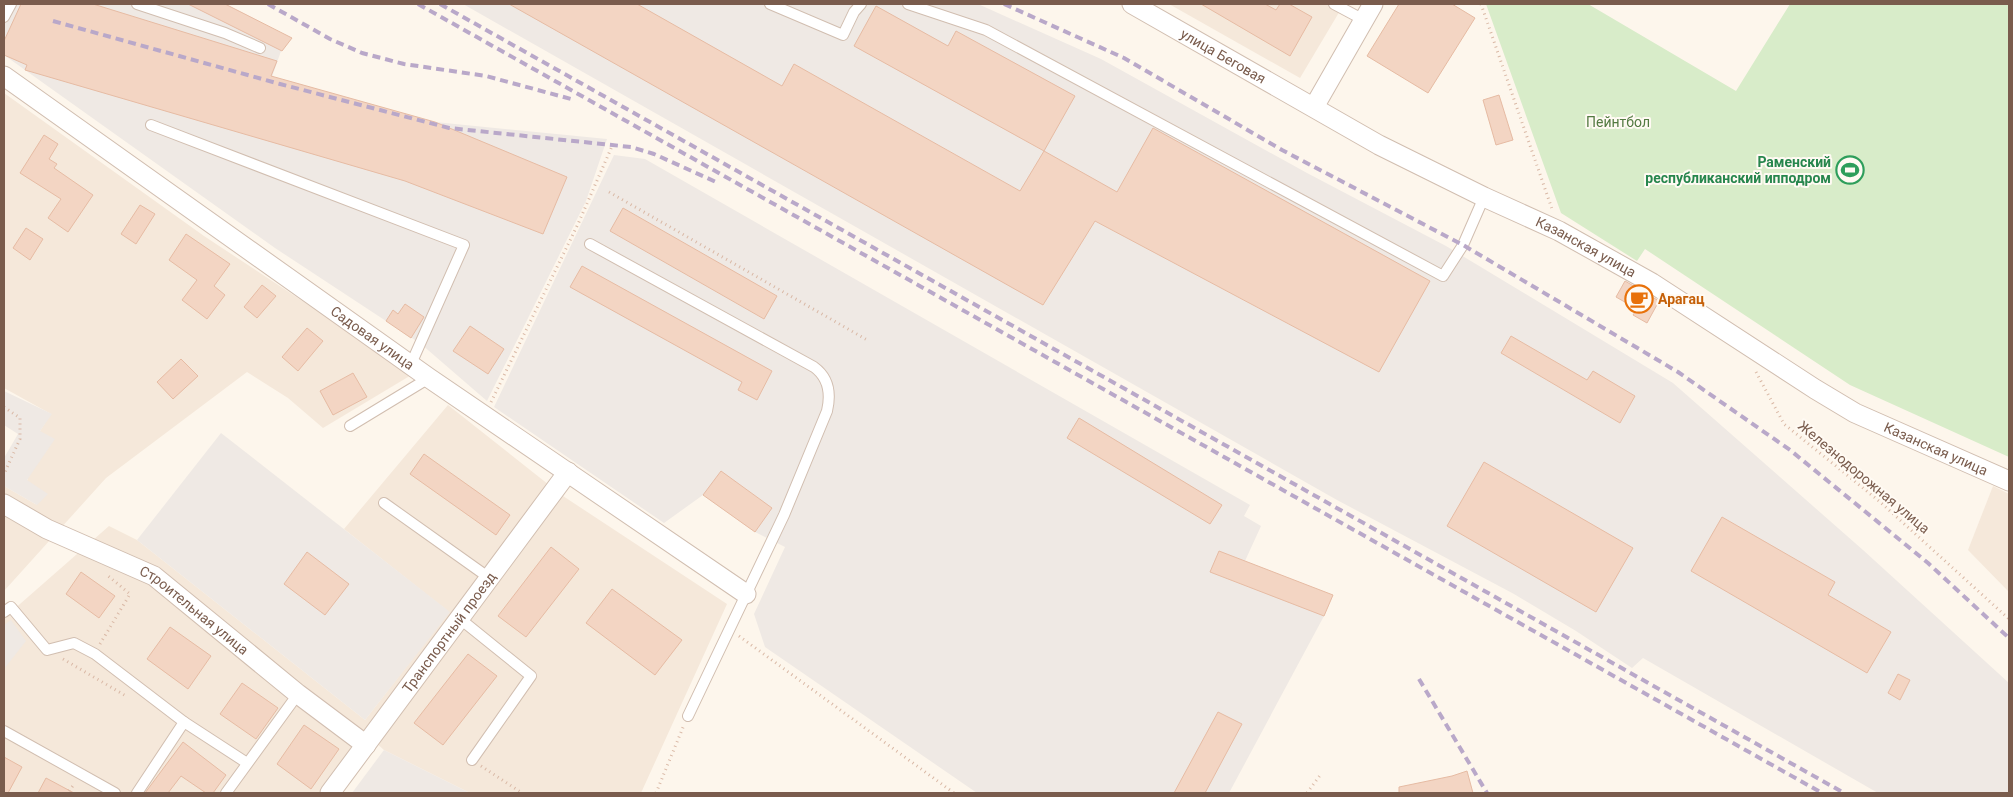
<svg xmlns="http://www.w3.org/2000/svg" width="2013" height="797" font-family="Roboto,sans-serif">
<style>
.residential{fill:#f5e8da}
.industrial{fill:#efe9e4}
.green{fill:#d8ecc9}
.building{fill:#f3d5c3;stroke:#e6bba3}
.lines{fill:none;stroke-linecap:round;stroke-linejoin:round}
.lane-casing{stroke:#d1beb0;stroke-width:12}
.street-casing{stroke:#d1beb0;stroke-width:21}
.path{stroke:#d9b8a5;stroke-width:3;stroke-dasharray:1 4;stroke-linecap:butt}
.lane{stroke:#fff;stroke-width:10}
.street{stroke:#fff;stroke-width:19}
.rail{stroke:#b9a8c9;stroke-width:4;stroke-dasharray:8 5;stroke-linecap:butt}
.labels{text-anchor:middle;stroke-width:4;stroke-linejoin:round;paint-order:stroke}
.street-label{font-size:14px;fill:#7a5c4d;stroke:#fffaf3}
.park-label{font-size:14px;fill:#537a41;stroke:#fffaf3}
.leisure-label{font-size:14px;font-weight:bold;fill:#27864d;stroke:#fffaf3;text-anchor:end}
.food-label{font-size:14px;font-weight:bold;fill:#c56008;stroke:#fffaf3;text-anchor:start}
</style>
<rect width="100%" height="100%" fill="#fdf6ec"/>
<!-- residential -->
<g class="residential">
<path d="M1169 4H1344L1300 78Z"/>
<path d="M4 93 204 236 413 374 323 428 288 398 247 372 106 478 4 591V486L37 505 27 481 40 431 51 414 4 388Z"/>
<path d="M448 405 563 496 727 604 641 793H470L384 750 365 733 320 793H4V618L109 526 137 540 365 720 449 612 344 529Z"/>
<path d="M1993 486 2009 494V592L1968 550Z"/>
</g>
<!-- industrial -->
<g class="industrial">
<path d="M4 4H225L292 38 281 51 272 77 435 122 607 139 586 201 487 401 421 344 275 248 4 55Z"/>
<path d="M463 4H978L1101 59 1307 173 1446 246 1673 383 1863 550 2009 683V793H1878L1643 658 1632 668 1576 631 1514 594 1337 500Z"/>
<path d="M614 155 645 159 1250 505 1244 516 1261 526 1245 561 1333 595 1324 616 1229 793H977L765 647 754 614 785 547 755 532 703 495 664 523 494 407Z"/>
<path d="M4 391 52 414 40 431 55 439 27 480 48 494 37 505 4 486V458L18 434 4 425Z"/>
<path d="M221 433 450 612 365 720 137 540Z"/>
<path d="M11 620 26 641 4 669V625Z"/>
<path d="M384 750 470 793H352Z"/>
</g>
<!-- green -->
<path class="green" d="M1486 4H1588L1736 91 1790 4H2009V457L1850 385 1645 249 1637 261 1561 213Z"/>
<!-- building -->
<g class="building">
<path d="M21 4H93L277 61 271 76 435 122 567 177 543 234 405 181 25 70 27 65 4 55V41Z"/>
<path d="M188 4H225L292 38 282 51Z"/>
<path d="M509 4H637L782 86 794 64 1020 191 1044 151 1117 192 1153 128 1430 281 1379 372 1095 221 1043 305Z"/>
<path d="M1201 4H1265L1276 10 1280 4H1289L1312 17 1290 56Z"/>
<path d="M1399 4H1452L1475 18 1428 93 1367 56Z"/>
<path d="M876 6 948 46 956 31 1075 96 1044 151 854 46Z"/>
<path d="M1499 95 1513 140 1496 145 1483 100Z"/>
<path d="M44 135 58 144 49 159 57 164 54 168 93 195 68 232 48 218 61 199 20 173Z"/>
<path d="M140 205 155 214 136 244 121 234Z"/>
<path d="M623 208 777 296 764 319 610 231Z"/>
<path d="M26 228 43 239 30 260 13 248Z"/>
<path d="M186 234 230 264 214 286 225 295 207 319 182 300 197 280 169 260Z"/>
<path d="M582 266 772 371 757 400 738 390 742 382 570 287Z"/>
<path d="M1625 281 1659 301 1647 323 1633 315 1637 309 1616 297Z"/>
<path d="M262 285 276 296 257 318 244 307Z"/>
<path d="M405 304 424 317 411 338 386 321 393 310 398 314Z"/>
<path d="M470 326 504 349 488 374 453 351Z"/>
<path d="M307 328 323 341 298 371 282 357Z"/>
<path d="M1511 336 1587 380 1593 371 1635 396 1620 423 1501 353Z"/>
<path d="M181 359 198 376 173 399 157 382Z"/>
<path d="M353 373 367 397 333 415 320 391Z"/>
<path d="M1079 418 1222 505 1210 524 1067 438Z"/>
<path d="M424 454 510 515 496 535 410 474Z"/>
<path d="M1484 462 1633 548 1596 612 1447 526Z"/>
<path d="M721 471 772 508 755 532 703 495Z"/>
<path d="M1722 517 1835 582 1828 595 1891 632 1867 673 1691 571Z"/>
<path d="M551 547 579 569 526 637 498 616Z"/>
<path d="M1219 551 1333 595 1324 616 1210 572Z"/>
<path d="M307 552 349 584 325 615 284 584Z"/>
<path d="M81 572 115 596 99 618 66 594Z"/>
<path d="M612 589 682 640 655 675 586 623Z"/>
<path d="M170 627 211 656 188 689 147 659Z"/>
<path d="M468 654 497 676 443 745 414 723Z"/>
<path d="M1898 674 1910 680 1900 700 1888 693Z"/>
<path d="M242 683 278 708 256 739 220 714Z"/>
<path d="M1218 712 1242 724 1205 793H1174Z"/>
<path d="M304 725 339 749 311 789 277 764Z"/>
<path d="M183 742 226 775 213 793H206L181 776 168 793H145Z"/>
<path d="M4 757 22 767 8 793H4Z"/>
<path d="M1467 771 1473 793H1399V787L1452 776Z"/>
<path d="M46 778 74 793H38Z"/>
</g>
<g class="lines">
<!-- lane casing -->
<g class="lane-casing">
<g id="lane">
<path d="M137 4 225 33 260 48"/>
<path d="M770 4 843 35 854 12 861 4"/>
<path d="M908 4 986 30 1443 276 1463 245 1484 197"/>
<path d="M1334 4 1364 20"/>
<path d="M4 17 11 4"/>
<path d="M151 125 464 245 411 364"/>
<path d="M590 244 814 367C829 378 831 394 827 411L784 515 688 716"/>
<path d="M350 426 429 378"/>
<path d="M384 503 488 577"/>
<path d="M4 612 11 607 47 650 74 643 95 654 184 722"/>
<path d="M459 618 531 676 472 760"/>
<path d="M4 731 115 793"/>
<path d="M137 793 184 722 247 763"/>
<path d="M226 793 298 694"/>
</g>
</g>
<!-- street casing -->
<g class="street-casing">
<g id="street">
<path id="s1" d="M1132 4 1379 145 1484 197 1559 231 1652 283 1815 389 1855 413 2009 481"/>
<path id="s2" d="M4 76 429 378 746 594"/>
<path d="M1314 107 1373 4"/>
<path id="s3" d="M4 504 47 529 154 576 298 694 366 745"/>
<path id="s4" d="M330 793 568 472"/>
</g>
</g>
<!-- path -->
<g class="path">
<path d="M1481 4 1552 209"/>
<path d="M609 192 869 341"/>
<path d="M1756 372 1784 424 1879 501 2009 619"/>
<path d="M491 402 578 224 613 144"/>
<path d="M4 407 20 418V439L4 474"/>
<path d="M739 636 954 793"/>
<path d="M100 644 130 594 107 575"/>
<path d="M63 659 126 696"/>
<path d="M481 766 522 793"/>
<path d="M69 791 75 783"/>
<path d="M656 793 684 725"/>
<path d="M1307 793 1321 774"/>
</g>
<!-- lane -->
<use href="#lane" class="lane"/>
<!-- street -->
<use href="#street" class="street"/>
<!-- rail -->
<g class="rail">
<path d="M268 4 330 39 362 53 404 64 486 76 571 99"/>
<path d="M418 4 1822 793"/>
<path d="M440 4 1844 793"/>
<path d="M1004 4 1124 58 1282 150 1463 245 1678 372 1790 450 1928 563 2009 638"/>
<path d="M53 21 280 84 449 128 631 147 654 154 716 182"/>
<path d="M1419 679 1487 793"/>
</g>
</g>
<!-- icons -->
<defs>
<g id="stadium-ring" transform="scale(1.4375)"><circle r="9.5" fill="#fffaf3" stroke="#2e9e5b" stroke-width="1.5"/><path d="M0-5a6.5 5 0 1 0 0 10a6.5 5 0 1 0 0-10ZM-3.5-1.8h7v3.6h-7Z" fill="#2e9e5b"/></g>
<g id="cafe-ring" transform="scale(1.4375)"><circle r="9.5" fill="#fffaf3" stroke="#e8710a" stroke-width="1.5"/><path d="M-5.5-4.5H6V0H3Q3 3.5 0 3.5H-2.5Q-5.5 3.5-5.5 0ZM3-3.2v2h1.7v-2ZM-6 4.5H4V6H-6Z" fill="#e8710a"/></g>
</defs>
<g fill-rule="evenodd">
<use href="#stadium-ring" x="1850" y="170"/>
<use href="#cafe-ring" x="1639" y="299"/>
</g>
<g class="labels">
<!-- street labels -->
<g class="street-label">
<text dy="5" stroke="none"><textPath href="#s1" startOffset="105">улица Беговая</textPath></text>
<text dy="5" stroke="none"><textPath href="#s1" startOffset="515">Казанская улица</textPath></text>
<text dy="5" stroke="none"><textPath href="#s2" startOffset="452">Садовая улица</textPath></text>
<text dy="5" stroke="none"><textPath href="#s1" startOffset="920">Казанская улица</textPath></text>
<text transform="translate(1864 477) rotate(40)" y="5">Железнодорожная улица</text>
<text dy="5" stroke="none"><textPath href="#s3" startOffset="219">Строительная улица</textPath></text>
<text dy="5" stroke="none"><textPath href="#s4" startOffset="200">Транспортный проезд</textPath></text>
</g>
<!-- park labels -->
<g class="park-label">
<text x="1618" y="127">Пейнтбол</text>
</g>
<!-- leisure labels -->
<g class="leisure-label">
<text x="1831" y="167">Раменский<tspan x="1831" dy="16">республиканский ипподром</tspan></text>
</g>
<!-- food labels -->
<g class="food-label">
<text x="1658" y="304">Арагац</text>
</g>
</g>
<!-- border -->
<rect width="2013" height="797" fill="none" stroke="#7a5c4d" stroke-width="10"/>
</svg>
